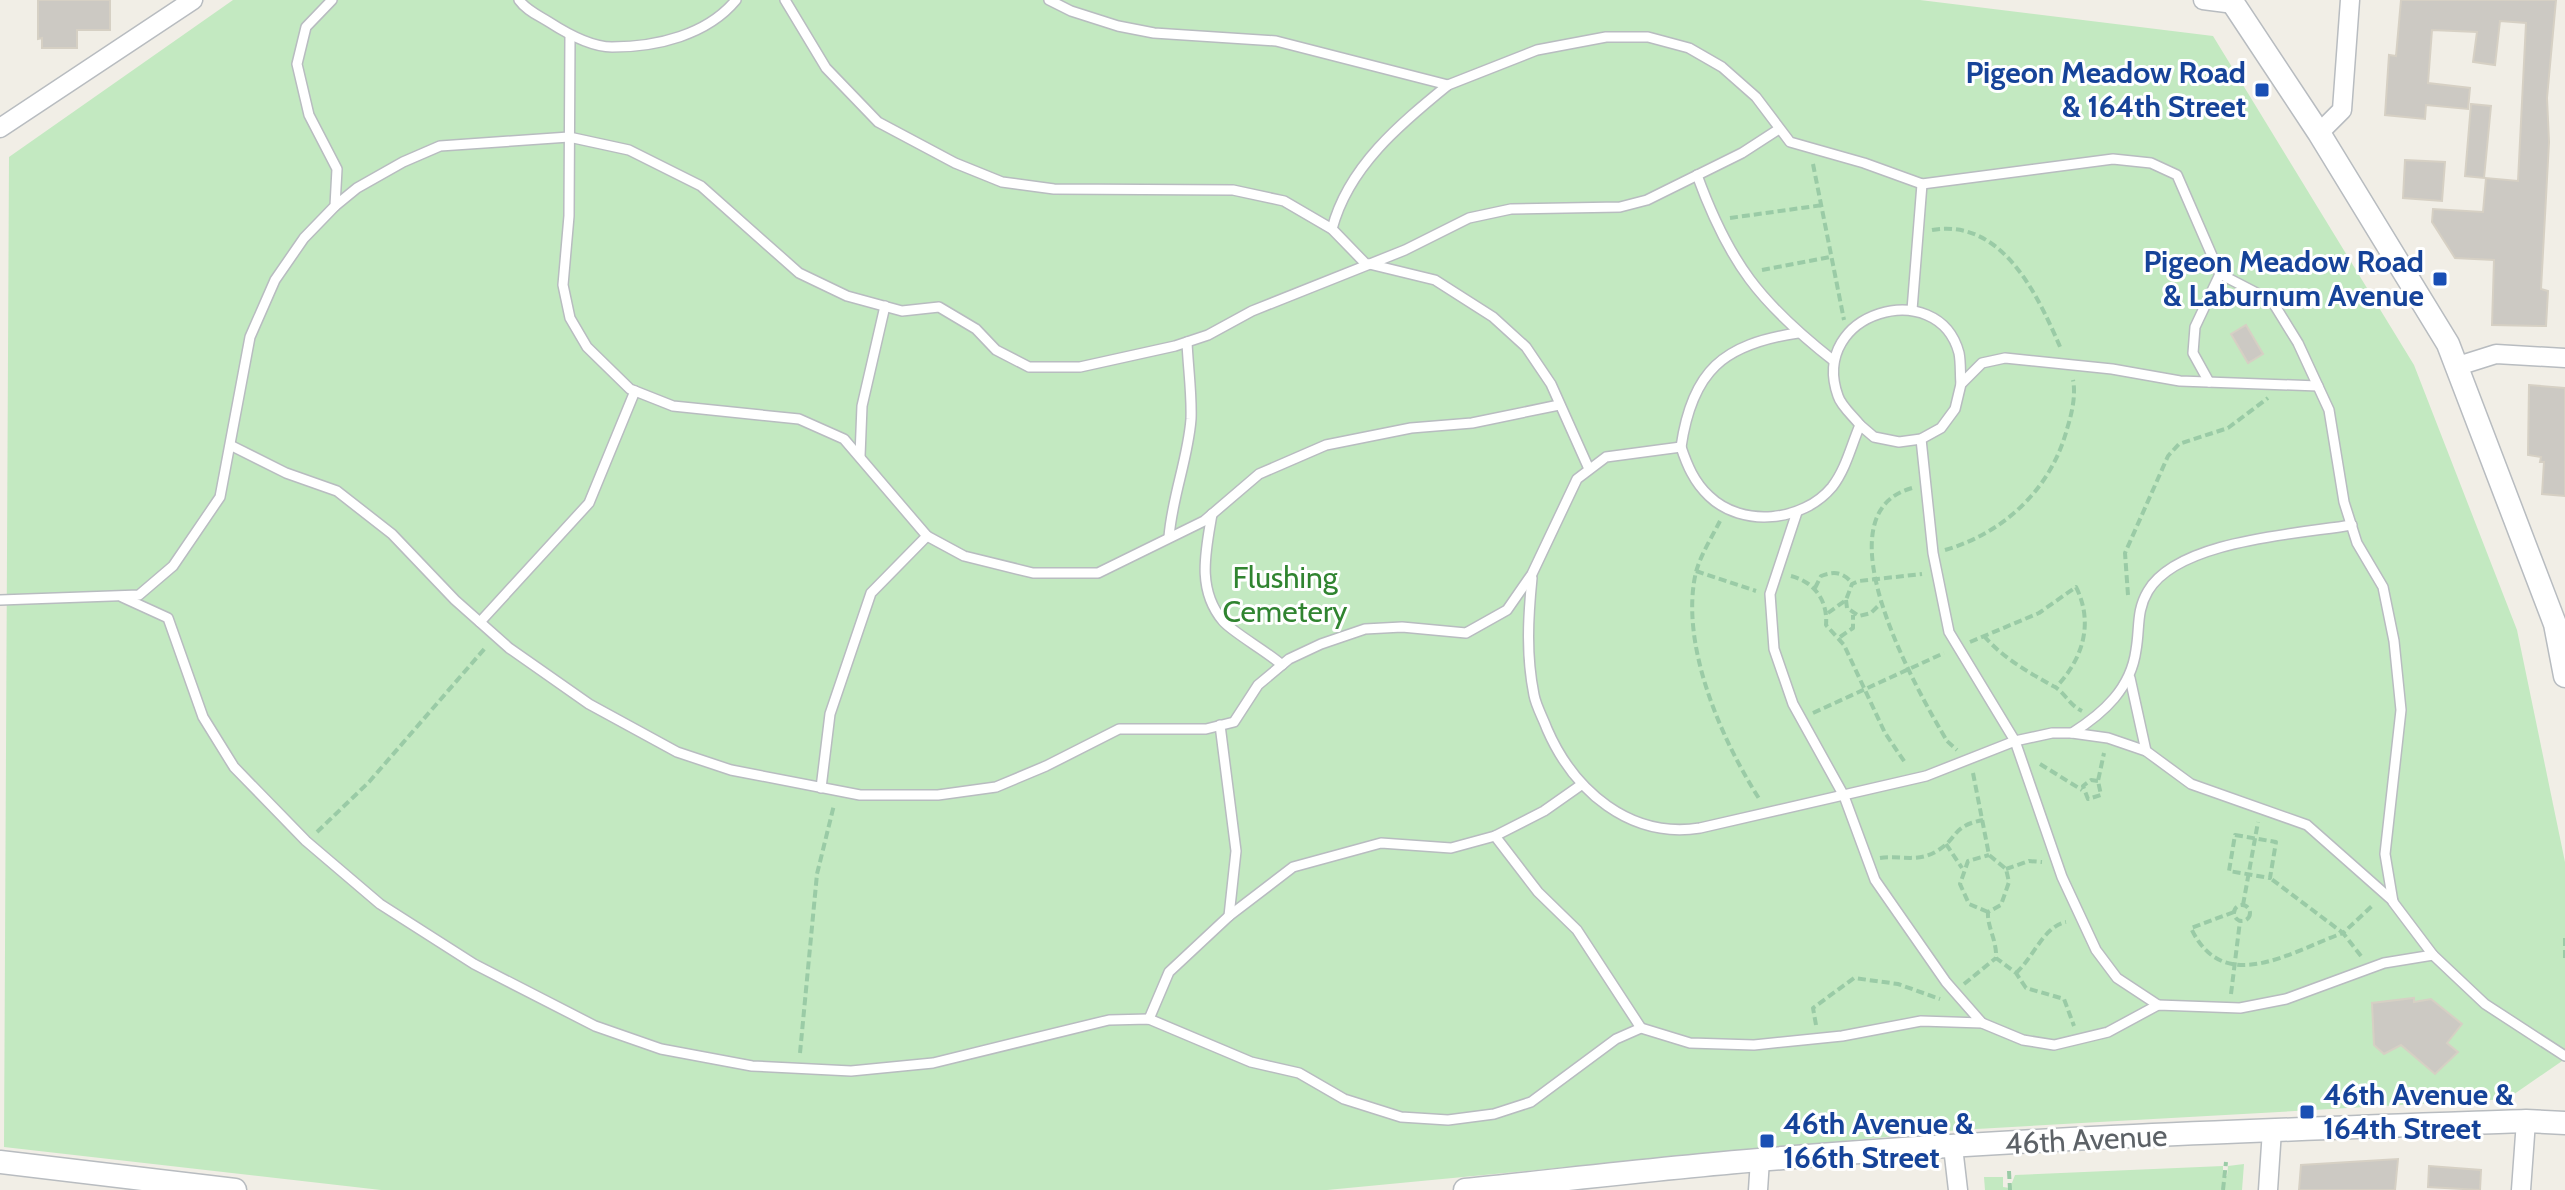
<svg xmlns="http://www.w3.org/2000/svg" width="2565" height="1190" font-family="Cabin,sans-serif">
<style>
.green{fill:#c3e9c1}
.building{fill:#ccc9c3;stroke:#d6d0c4;stroke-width:2}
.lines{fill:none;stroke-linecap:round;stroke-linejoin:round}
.service-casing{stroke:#b8bcc0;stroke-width:12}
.minor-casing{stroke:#b8bcc0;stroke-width:21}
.tertiary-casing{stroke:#b8bcc0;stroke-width:25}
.path{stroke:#9acba6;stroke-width:4;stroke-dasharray:8 4;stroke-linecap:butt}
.service{stroke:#fff;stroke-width:9}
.minor{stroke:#fff;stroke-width:18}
.tertiary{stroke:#fff;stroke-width:22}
.transit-dot{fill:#1a4fb4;stroke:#fff;stroke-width:3}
.labels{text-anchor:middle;stroke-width:6;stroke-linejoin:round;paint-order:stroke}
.transit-label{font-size:30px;font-weight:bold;fill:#164399;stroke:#fff;text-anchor:end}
.park-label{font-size:30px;fill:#308430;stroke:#fff}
.street-label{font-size:30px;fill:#5d6267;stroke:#fff}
</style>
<rect width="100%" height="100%" fill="#f1eee6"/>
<!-- green -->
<g class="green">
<path d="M233 0H1920L2213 36 2414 365 2517 630 2565 862V1059L2507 1099 1959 1130 1327 1190H381L4 1147 9 157Z"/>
<path d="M2244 1164 2242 1190H1985L1984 1177H2003V1187L2010 1188 2015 1175 2223 1166V1176H2227L2228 1166Z"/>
</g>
<!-- building -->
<g class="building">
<path d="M38 0H110V30H77V48H42V38L38 39Z"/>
<path d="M2401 0H2556L2547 98 2549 142 2541 289 2548 291 2546 326 2492 325 2494 260 2455 258 2432 222 2433 209 2483 212 2486 178 2518 181 2526 23 2500 21 2495 65 2473 62 2477 32 2432 30 2428 83 2470 88 2468 109 2426 105 2425 119 2385 115 2389 55 2396 56Z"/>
<path d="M2471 104 2491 106 2484 178 2465 176Z"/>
<path d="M2405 160 2445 162 2442 201 2403 198Z"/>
<path d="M2246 325 2263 354 2248 363 2231 334Z"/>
<path d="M2529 385 2565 388V496L2542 494 2544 462H2540L2541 457 2528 455Z"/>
<path d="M2414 998V1002L2431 999 2462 1024 2447 1043 2458 1052 2435 1074 2401 1045 2384 1054 2374 1045 2372 1003Z"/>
<path d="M2398 1159 2395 1190H2299L2301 1165Z"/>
<path d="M2429 1166 2481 1170 2480 1190 2428 1187Z"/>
</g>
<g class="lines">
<!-- service casing -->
<g class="service-casing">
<g id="service">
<path d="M519 0C526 10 538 15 549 22 566 33 591 47 612 47 657 47 707 35 736 0"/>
<path d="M785 0 826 68 878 122 955 163 1002 182 1054 189 1233 190 1284 201 1332 229 1365 263 1435 280 1493 317 1526 347 1551 384 1589 469"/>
<path d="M1049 0 1071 11 1118 26 1154 33 1276 41 1448 85 1537 50 1606 37H1648L1689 48 1722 67 1756 97 1790 142 1864 163 1922 184 2113 159 2151 163 2177 175 2220 274 2272 301 2298 343 2329 410 2344 502 2357 543 2383 587 2394 641 2401 710 2385 854 2393 902 2433 955 2485 1004 2565 1056"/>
<path d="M570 35 569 216 563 285 570 318 587 347 630 389 673 406 799 419 844 439 927 536 871 593 830 714 821 788"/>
<path d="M1697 175C1729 263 1760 303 1834 361"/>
<path d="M335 206 357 188 403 162 440 146 569 137 629 150 701 186 799 273 847 296 902 311 939 307 976 329 996 350 1029 367H1080L1175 346 1208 335 1252 311 1405 250 1469 218 1511 209 1620 207 1647 200 1742 153 1779 129"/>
<path d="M1332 229C1348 167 1400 124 1448 85"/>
<path d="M1912 310 1922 184"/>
<path d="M2209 382 2193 353 2195 327 2220 274"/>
<path d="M1860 425C1854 417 1841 406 1838 396 1808 312 1938 275 1959 353 1961 363 1960 375 1961 384"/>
<path d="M1921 439 1933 553 1949 632 2015 741 2062 877 2096 950 2117 978 2158 1005"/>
<path d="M232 446 286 473 337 491 392 534 455 600 509 648 589 704 677 752 731 770 860 795H938L996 787 1046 766 1119 729H1206L1234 722 1258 685 1289 659 1321 644 1365 629 1402 627 1466 633 1507 610 1532 574 1577 479 1606 457 1681 447C1687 465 1694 482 1709 496 1742 528 1803 522 1832 487 1846 469 1851 446 1860 425L1874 437 1899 442 1921 439 1941 428 1955 409 1961 384 1982 363 2005 358 2112 369 2180 381 2318 386"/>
<path d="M1681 447C1692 371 1723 344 1798 333"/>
<path d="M860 456 862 406 885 306"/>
<path d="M1797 512 1770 594 1774 649 1793 704 1844 796 1875 880 1946 982 1982 1023"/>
<path d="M1212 514C1206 550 1196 589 1223 621 1232 632 1268 652 1282 665"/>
<path d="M927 536 964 556 1033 573H1098L1204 521 1259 474 1326 445 1411 428 1472 423 1559 405"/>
<path d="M1169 537C1172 497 1188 459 1191 419 1192 394 1188 367 1187 342"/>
<path d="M1532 578C1528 618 1526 655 1534 695 1536 706 1543 718 1547 729 1574 791 1630 839 1700 828L1926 776 2015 741 2052 733H2072L2108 738 2146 751 2191 784 2307 825 2393 901"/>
<path d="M122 597 168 618 203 717 234 767 306 841 380 904 474 964 595 1026 661 1049 752 1066 851 1071 933 1063 1109 1020 1149 1019 1251 1062 1299 1073 1344 1099 1401 1117 1448 1120 1494 1114 1531 1102 1616 1039 1641 1028 1690 1043 1754 1045 1842 1036 1921 1021 1982 1023 2023 1040 2054 1045 2108 1032 2158 1005 2240 1008 2286 999 2384 963 2433 955"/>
<path d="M0 600 139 595 173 566 220 497 250 337 275 280 304 238 335 206 337 169 309 115 297 64 306 27 332 0"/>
<path d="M480 622 589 503 635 391"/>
<path d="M2130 678 2146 751"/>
<path d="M1220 725 1236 851 1229 916"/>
<path d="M2072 733C2104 713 2131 688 2136 650 2140 628 2136 611 2148 591 2178 540 2298 534 2352 525"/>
<path d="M1495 836 1538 892 1577 930 1641 1028"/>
<path d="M1149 1019 1169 972 1229 916 1293 867 1381 843 1451 848 1495 836 1544 811 1581 785"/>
</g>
</g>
<!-- minor casing -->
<g class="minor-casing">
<g id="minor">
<path d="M2203 0 2234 4"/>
<path d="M0 128 193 0"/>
<path d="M2319 133 2342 110 2350 0"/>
<path d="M2458 366 2496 354 2565 358"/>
<path d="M1953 1147 1958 1190"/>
<path d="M1758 1190 1760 1160"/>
<path d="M2268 1190 2272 1130"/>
<path d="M2521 1190 2526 1121"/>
</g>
</g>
<!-- tertiary casing -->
<g class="tertiary-casing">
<g id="tertiary">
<path d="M2231 0 2319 133 2448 344 2555 624 2565 676"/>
<path d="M0 1162 235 1190"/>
<path d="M1465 1190C1563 1180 1661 1168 1759 1160 2014 1138 2270 1130 2526 1121L2565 1123"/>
</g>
</g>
<!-- path -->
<g class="path">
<path d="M1813 164 1844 320"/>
<path d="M1730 218 1823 205"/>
<path d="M1932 230C2003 218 2038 296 2061 349"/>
<path d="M1762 270 1830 257"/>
<path d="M1912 488C1816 514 1918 692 1947 741L1957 750"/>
<path d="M1720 521C1712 537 1701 554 1696 572 1679 644 1722 741 1760 800"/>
<path d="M1945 550C2004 533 2051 489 2067 429 2072 413 2076 395 2073 380"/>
<path d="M1696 571 1756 591"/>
<path d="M1791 576C1814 582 1828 600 1826 625L1844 645 1885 733 1906 764"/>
<path d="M1815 588 1821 576C1834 571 1843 572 1852 583"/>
<path d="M2128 595 2125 553 2168 456 2179 444 2228 428 2268 398"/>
<path d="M1846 600 1847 608 1859 616 1871 613 1881 603"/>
<path d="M1828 613 1846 600 1852 584 1859 581 1922 574"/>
<path d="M1984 636C2003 658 2028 672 2053 686 2064 691 2069 705 2082 711"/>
<path d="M1840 637 1853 628V615"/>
<path d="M1970 642 2039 613 2076 587C2094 623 2083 659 2056 687"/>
<path d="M1813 713 1944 653"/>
<path d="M2040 764 2082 790"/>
<path d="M1973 773 1989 855 2006 869 2009 882 2001 905 1988 912C1987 927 1997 940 1996 958L2016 973 2026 988 2064 999 2074 1026"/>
<path d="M2098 781 2091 780 2083 786 2088 799 2101 795 2098 781 2104 753"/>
<path d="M317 832 369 782 486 647"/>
<path d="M2235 835 2276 842 2270 878 2229 871Z"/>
<path d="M1946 844 1962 868"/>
<path d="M1880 858C1900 855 1918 863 1937 851 1959 838 1951 826 1983 820"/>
<path d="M2006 869 2029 861 2042 862"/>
<path d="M2243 905 2258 822"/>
<circle cx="2242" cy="913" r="8"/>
<path d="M1988 912 1969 904 1960 884 1968 861 1989 855"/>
<path d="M2234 912 2191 928C2223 997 2290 952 2343 933L2270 878"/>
<path d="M2565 938V959"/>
<path d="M2361 956 2343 933 2372 906"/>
<path d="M2016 973C2033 958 2044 926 2066 922"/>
<path d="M1964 984 1996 958"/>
<path d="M2231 994 2240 921"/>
<path d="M1816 1025 1813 1008 1854 978 1898 984 1940 999"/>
<path d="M800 1053 817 874 834 805"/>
<path d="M2009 1171 2010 1190"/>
<path d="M2223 1190 2226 1162"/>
</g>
<!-- service -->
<use href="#service" class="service"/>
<!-- minor -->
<use href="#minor" class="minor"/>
<!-- tertiary -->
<use href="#tertiary" class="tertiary"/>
</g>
<!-- markers -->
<g class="transit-dot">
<rect x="2254" y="82" width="16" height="16" rx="4"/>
<rect x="2432" y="271" width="16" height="16" rx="4"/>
<rect x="2299" y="1104" width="16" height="16" rx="4"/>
<rect x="1759" y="1133" width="16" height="16" rx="4"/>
</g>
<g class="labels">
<!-- transit labels -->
<g class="transit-label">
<text x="2246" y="83">Pigeon Meadow Road<tspan x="2246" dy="34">&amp; 164th Street</tspan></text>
<text x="2424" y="272">Pigeon Meadow Road<tspan x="2424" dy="34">&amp; Laburnum Avenue</tspan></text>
<text x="2323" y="1105" text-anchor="start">46th Avenue &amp;<tspan x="2323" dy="34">164th Street</tspan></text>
<text x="1783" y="1134" text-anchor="start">46th Avenue &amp;<tspan x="1783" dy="34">166th Street</tspan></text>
</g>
<!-- park labels -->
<g class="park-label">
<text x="1285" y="588">Flushing<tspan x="1285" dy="34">Cemetery</tspan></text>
</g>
<!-- street labels -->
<g class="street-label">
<text transform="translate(2086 1140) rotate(-3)" y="10">46th Avenue</text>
</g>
</g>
</svg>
